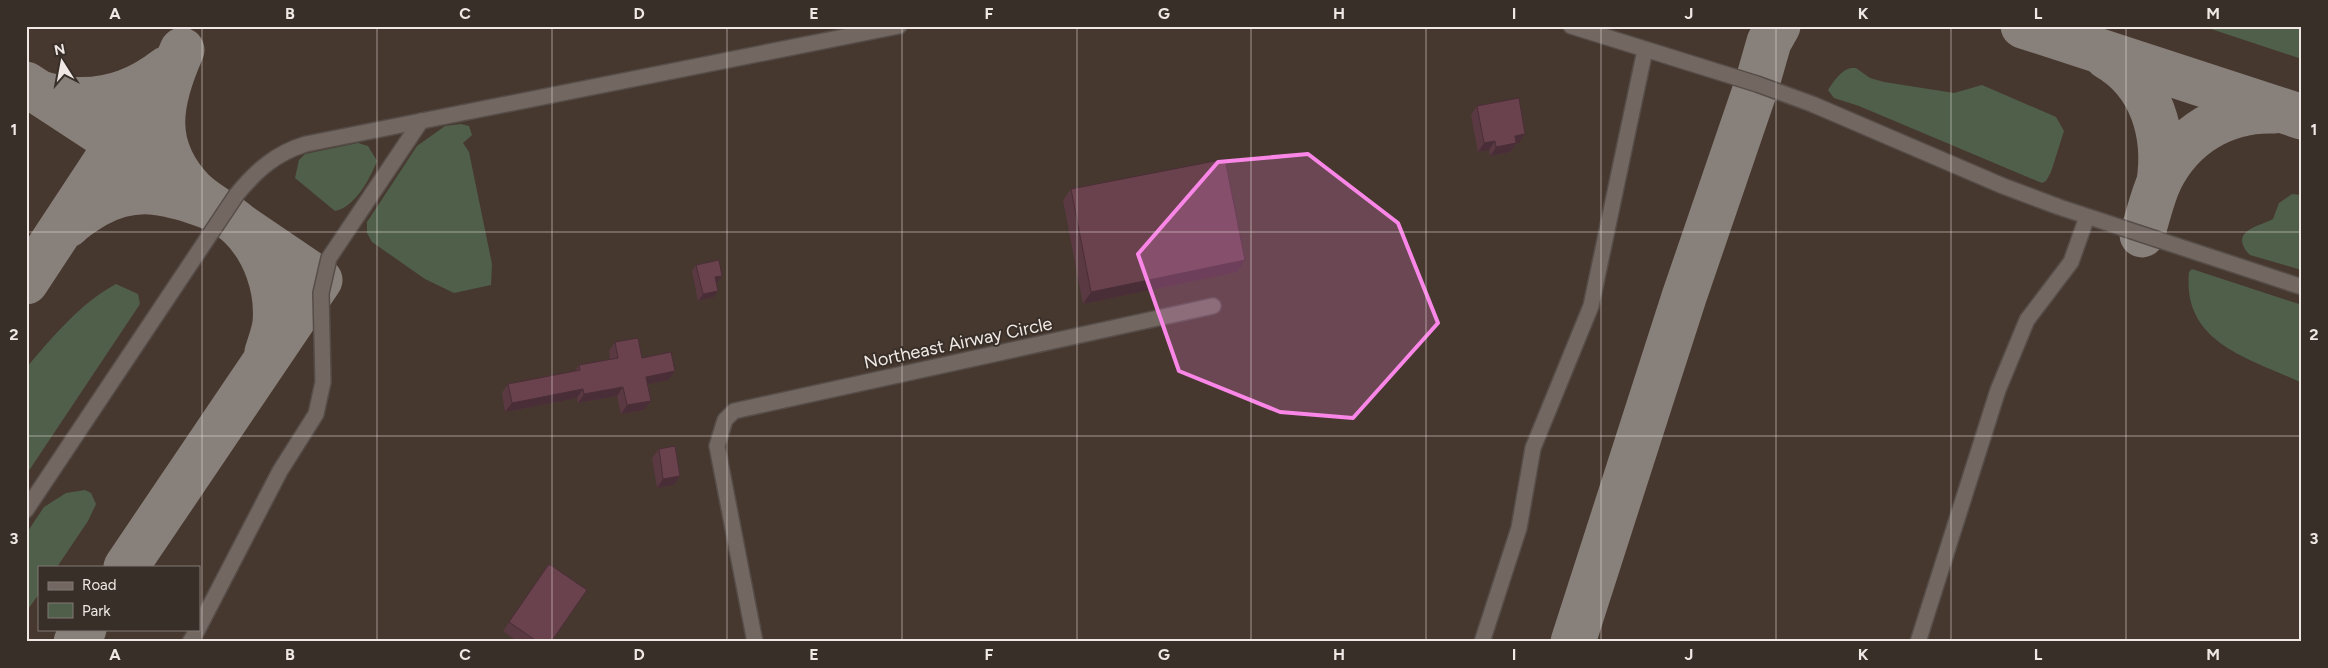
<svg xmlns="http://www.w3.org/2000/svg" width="2328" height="668" font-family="Figtree,sans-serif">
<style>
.built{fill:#47382f;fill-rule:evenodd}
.green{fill:#4f5f4a}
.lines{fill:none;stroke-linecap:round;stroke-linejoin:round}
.taxiway{stroke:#88807a;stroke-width:45}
.minor-casing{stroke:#564d49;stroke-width:18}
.minor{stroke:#736761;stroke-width:15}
.wall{fill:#5a3943}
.shaded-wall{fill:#4a2e37}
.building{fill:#69424e;stroke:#4a2e37}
.marked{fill:#fa87e7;fill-opacity:0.2;stroke:#fa87e7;stroke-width:4;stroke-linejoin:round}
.grid{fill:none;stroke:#efe8e4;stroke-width:1;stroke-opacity:0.55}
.labels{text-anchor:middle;stroke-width:4;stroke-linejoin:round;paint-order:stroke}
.street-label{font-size:18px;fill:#efe8e4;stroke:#392f29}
.neatline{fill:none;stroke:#efe8e4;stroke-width:2}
.grid-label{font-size:16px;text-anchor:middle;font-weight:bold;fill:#efe8e4}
</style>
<rect width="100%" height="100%" fill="#392f29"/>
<!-- built -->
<path class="built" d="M26 26H2302V642H26ZM39 567H199V629H39Z"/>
<!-- green -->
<g class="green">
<path d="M2202 26H2302V59Z"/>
<path d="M1851 68H1856L1870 78 1884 82 1954 93 1982 85 2056 117 2064 131 2051 172 2046 181 2042 183 1859 106 1834 98 1828 90C1834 81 1841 70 1851 68Z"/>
<path d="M461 124 469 126 472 135 463 143 469 152 492 264 491 285 454 293 425 279 372 242 367 233V222L417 146 445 126Z"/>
<path d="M358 143 368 146 377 161C370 179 355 207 335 211L295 178 299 160 305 154Z"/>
<path d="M2292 194 2302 195V270L2250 255C2227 231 2260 226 2273 219L2279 203Z"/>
<path d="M2192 269 2302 305V383C2250 358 2182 344 2189 272Z"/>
<path d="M116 284 138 294 140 304 26 475V368C53 337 79 304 116 284Z"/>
<path d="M85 490 91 493 96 504 88 521 57 567H39V594L26 612V534L44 507 66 493Z"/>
</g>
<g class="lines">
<!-- taxiway -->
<g class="taxiway">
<path d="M2023 26 2302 117"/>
<path d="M182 50C159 102 150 146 193 191 207 205 225 212 239 225 265 250 278 288 275 323 274 332 270 343 267 352"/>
<path d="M2107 57C2152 83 2166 134 2159 182"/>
<path d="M26 84 142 160"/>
<path d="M44 94C89 107 130 97 166 69"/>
<path d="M68 225C76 217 86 211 96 205 138 182 170 193 212 208"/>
<path d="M2142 235C2148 217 2152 197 2160 180 2182 135 2225 109 2275 111"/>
<path d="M26 282 117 144 166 74"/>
<path d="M126 567 320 280 239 225"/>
<path d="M76 642 84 629"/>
<path d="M1573 642 1684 297 1757 84 1769 42 1778 26"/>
</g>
<!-- minor casing -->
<g class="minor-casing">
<g id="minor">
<path d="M1571 26 1757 84 1812 104 2003 186 2059 207 2302 287"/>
<path d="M26 510 237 194C257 170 276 153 306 144L899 26"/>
<path d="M199 627 280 471 316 414 323 382 321 293 329 258 421 121"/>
<path d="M190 642 198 629"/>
<path d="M755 642 717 446 725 420 734 411 1213 306"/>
<path d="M1482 642 1519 528 1533 448 1591 306 1645 50"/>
<path d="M1918 642 1998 390 2027 320 2071 262 2087 217"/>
</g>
</g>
<!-- minor -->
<use href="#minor" class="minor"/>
</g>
<!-- wall -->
<g class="wall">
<path d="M1477 106 1519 143 1516 144 1510 152 1490 156 1489 150 1478 152 1471 115Z"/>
<path d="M1071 189 1237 272 1083 304 1063 200Z"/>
<path d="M696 265 722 276 718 282H716L714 297 698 301 692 271Z"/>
<path d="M615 342 642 358 675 371 668 380 648 384 651 401 644 410 621 414 617 396 578 403 577 398 505 412 502 393 508 384 575 371 579 365 610 359 609 351Z"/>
<path d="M659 449 680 476 674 485 657 488 652 458Z"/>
<path d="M549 564 551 642H518L503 631Z"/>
</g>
<!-- shaded-wall -->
<g class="shaded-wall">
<path d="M1525 134 1519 143 1516 144 1510 152 1490 156 1496 147 1515 136Z"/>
<path d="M1495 141 1489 150 1478 152 1484 143Z"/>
<path d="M1245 260 1237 272 1083 304 1091 292Z"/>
<path d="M722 276 718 282 711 284 715 277Z"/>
<path d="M718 291 714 297 698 301 703 294Z"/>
<path d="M675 371 668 380 640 386 646 377Z"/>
<path d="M623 387 617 396 578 403 584 394Z"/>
<path d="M583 389 577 398 505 412 512 403Z"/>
<path d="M651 401 644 410 621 414 627 405Z"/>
<path d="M680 476 674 485 657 488 663 479Z"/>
</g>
<!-- building -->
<g class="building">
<path d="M1519 98 1525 134 1515 136 1516 143 1496 147 1495 141 1484 143 1477 106Z"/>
<path d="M1225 159 1245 260 1091 292 1071 189Z"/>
<path d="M719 260 722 276 715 277 718 291 703 294 696 265Z"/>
<path d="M638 338 642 358 671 352 675 371 646 377 651 401 627 405 623 387 584 394 583 389 512 403 508 384 580 370 579 365 618 358 615 342Z"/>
<path d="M675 446 680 476 663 479 659 449Z"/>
<path d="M549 564 587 590 551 642H538L509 622Z"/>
</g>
<!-- marked area -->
<path class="marked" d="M1308 154 1398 223 1438 323 1353 418 1280 412 1179 371 1138 254 1218 162Z"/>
<!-- grid -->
<path class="grid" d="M202 26V642M377 26V642M552 26V642M727 26V642M902 26V642M1077 26V642M1251 26V642M1426 26V642M1601 26V642M1776 26V642M1951 26V642M2126 26V642M26 232H2302M26 436H2302"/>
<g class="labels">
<!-- street labels -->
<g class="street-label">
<text transform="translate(958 343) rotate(-12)" y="6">Northeast Airway Circle</text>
</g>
</g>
<!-- border -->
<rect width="2328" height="668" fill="none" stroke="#392f29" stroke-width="55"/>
<!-- legend -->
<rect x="38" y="566" width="162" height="65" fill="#392f29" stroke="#827974"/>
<rect x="48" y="582" width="25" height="8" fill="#736761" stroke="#827974"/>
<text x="82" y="590" font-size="15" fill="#efe8e4">Road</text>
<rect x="48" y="603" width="25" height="15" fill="#4f5f4a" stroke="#827974"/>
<text x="82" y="616" font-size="15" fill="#efe8e4">Park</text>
<!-- north arrow -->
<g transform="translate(62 62) rotate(349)" stroke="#392f29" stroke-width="4" paint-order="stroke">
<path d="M0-4L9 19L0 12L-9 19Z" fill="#efe8e4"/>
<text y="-8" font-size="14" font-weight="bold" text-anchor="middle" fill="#efe8e4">N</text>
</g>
<rect x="28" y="28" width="2272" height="612" class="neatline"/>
<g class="grid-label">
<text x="115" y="19">A</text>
<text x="290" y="19">B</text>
<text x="465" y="19">C</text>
<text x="639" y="19">D</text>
<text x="814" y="19">E</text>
<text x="989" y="19">F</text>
<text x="1164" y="19">G</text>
<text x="1339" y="19">H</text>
<text x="1514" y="19">I</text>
<text x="1689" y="19">J</text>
<text x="1863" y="19">K</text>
<text x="2038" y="19">L</text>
<text x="2213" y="19">M</text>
<text x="14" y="135">1</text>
<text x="2314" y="135">1</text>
<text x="14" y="340">2</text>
<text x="2314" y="340">2</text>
<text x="14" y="544">3</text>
<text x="2314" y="544">3</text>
<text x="115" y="660">A</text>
<text x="290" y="660">B</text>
<text x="465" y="660">C</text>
<text x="639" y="660">D</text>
<text x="814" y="660">E</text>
<text x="989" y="660">F</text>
<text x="1164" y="660">G</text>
<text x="1339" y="660">H</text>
<text x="1514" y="660">I</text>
<text x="1689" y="660">J</text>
<text x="1863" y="660">K</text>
<text x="2038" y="660">L</text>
<text x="2213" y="660">M</text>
</g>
</svg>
